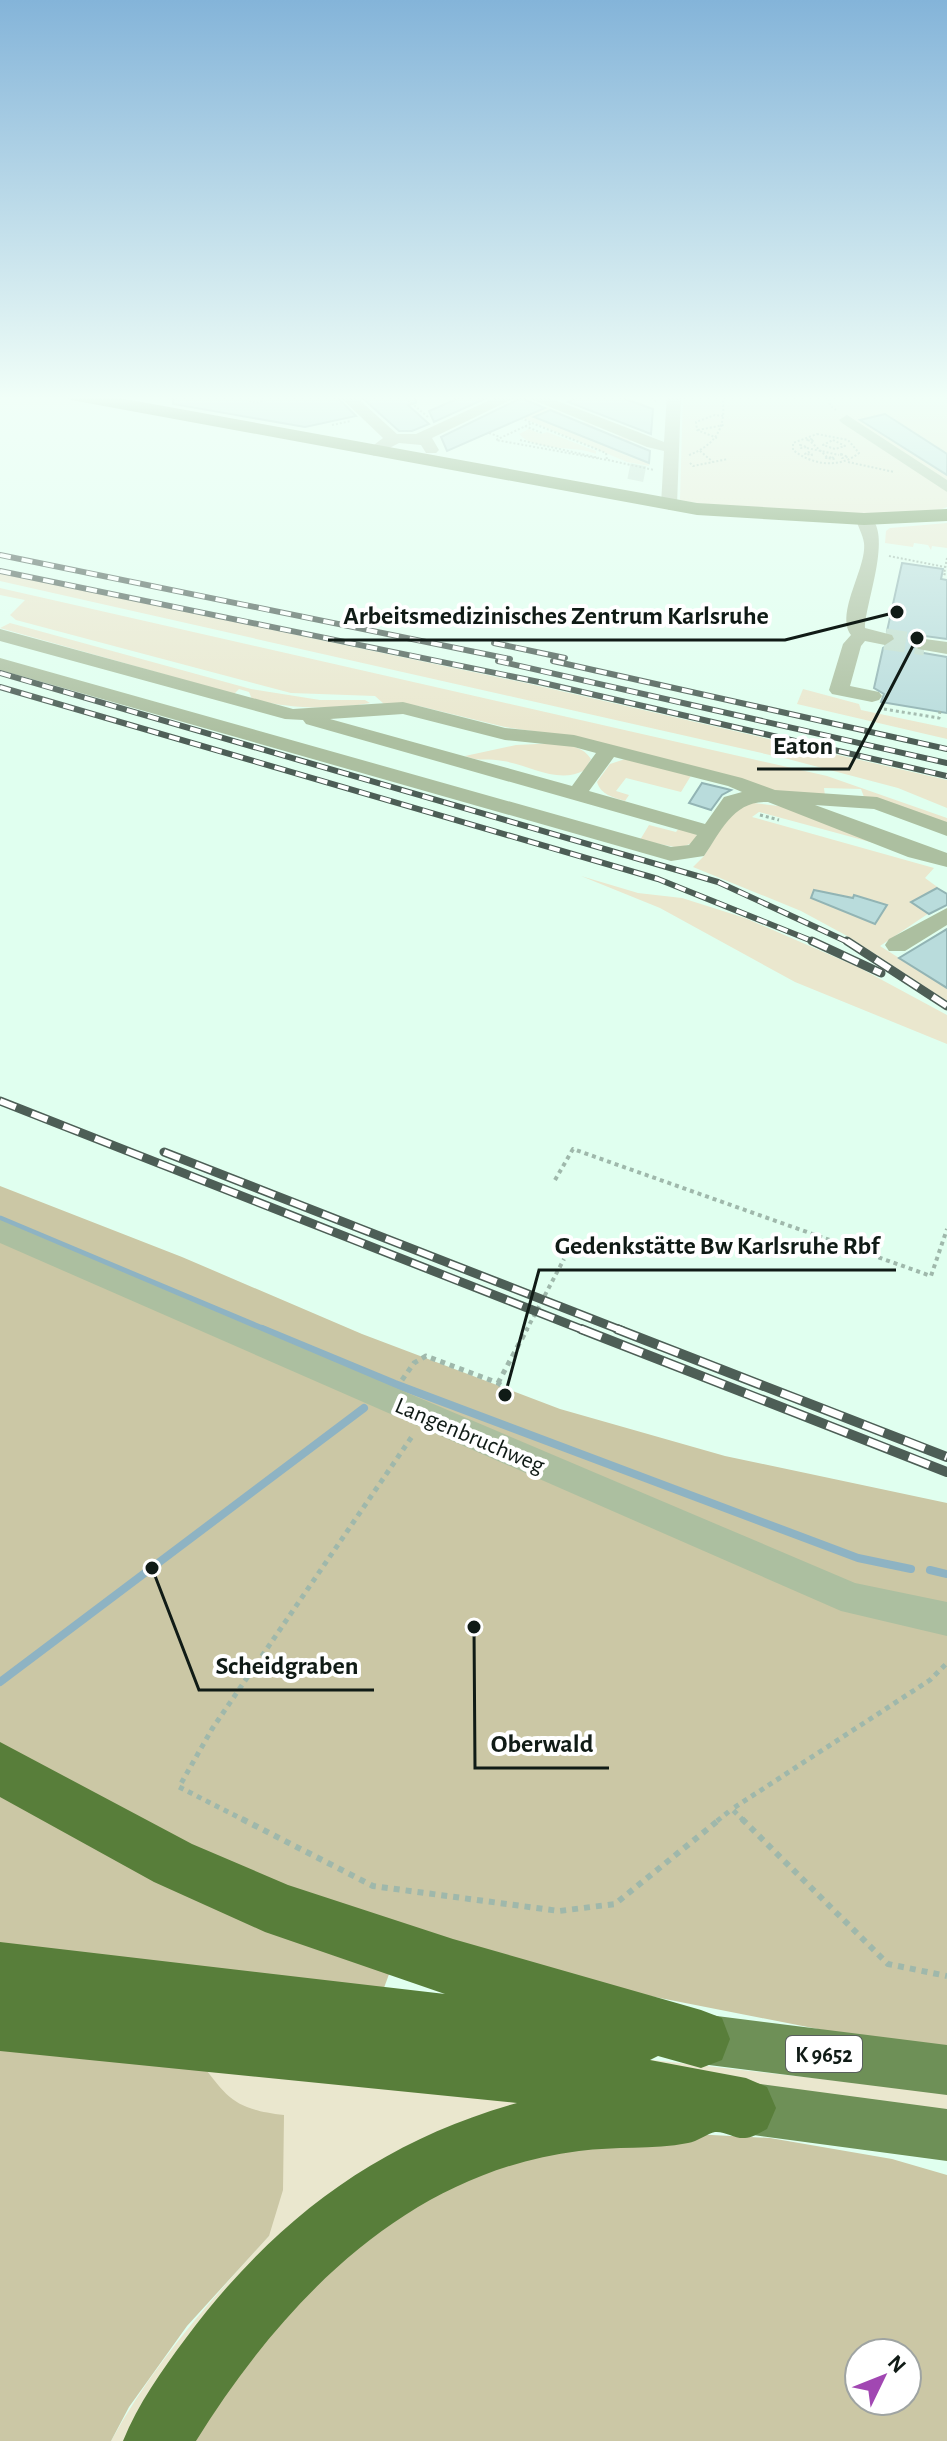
<svg xmlns="http://www.w3.org/2000/svg" width="947" height="2441" font-family="'Alegreya Sans',sans-serif">
<style>
.green{fill:#eae7ce}
.forest{fill:#cbc7a5;fill-rule:evenodd}
.lines{fill:none;stroke-linecap:round;stroke-linejoin:round}
.stream-far1{stroke:#8eb3c3;stroke-width:7}
.stream{stroke:#8eb3c3;stroke-width:8}
.building{fill:#b9dcdc;stroke:#92b4b4;stroke-width:2}
.minor-tunnel-far1{stroke:#c1ddce;stroke-width:16;stroke-dasharray:16 8;stroke-linecap:butt}
.minor-tunnel{stroke:#c1ddce;stroke-width:21;stroke-dasharray:21 10;stroke-linecap:butt}
.path-far4{stroke:#9fb8ab;stroke-width:2;stroke-dasharray:2 2;stroke-linecap:butt}
.path-far3{stroke:#9fb8ab;stroke-width:3;stroke-dasharray:3 3;stroke-linecap:butt}
.path-far2{stroke:#9fb8ab;stroke-width:4;stroke-dasharray:4 4;stroke-linecap:butt}
.path-far1{stroke:#9fb8ab;stroke-width:5;stroke-dasharray:5 5;stroke-linecap:butt}
.path{stroke:#9fb8ab;stroke-width:6;stroke-dasharray:6 6;stroke-linecap:butt}
.minor{fill:#acbfa0;fill-rule:evenodd}
.major{fill:#6e9057;fill-rule:evenodd}
.highway{fill:#587e3a;fill-rule:evenodd}
.rail-far2-casing{stroke:#4d5e56;stroke-width:6}
.rail-far1-casing{stroke:#4d5e56;stroke-width:9}
.rail-casing{stroke:#4d5e56;stroke-width:10}
.rail-far2{stroke:#fff;stroke-width:4;stroke-dasharray:11;stroke-linecap:butt}
.rail-far1{stroke:#fff;stroke-width:6;stroke-dasharray:17;stroke-linecap:butt}
.rail{stroke:#fff;stroke-width:7;stroke-dasharray:22;stroke-linecap:butt}
.labels{text-anchor:middle;stroke-width:8;stroke-linejoin:round;paint-order:stroke}
.shield{fill:#fff;stroke:#585f5c;stroke-width:2}
.shield-label{font-size:22px;font-weight:bold;fill:#101b16}
.street-label{font-size:24px;fill:#101b16;stroke:#fff}
.leader{fill:none;stroke:#101b16;stroke-width:3}
.callout-dot{fill:#101b16;stroke:#fff;stroke-width:3}
.callout-label{font-size:26px;text-anchor:middle;font-weight:bold;fill:#101b16;stroke:#fff;stroke-width:8;stroke-linejoin:round;paint-order:stroke}
</style>
<rect width="100%" height="100%" fill="#e0ffef"/>
<!-- green -->
<g class="green">
<path d="M683 395H947V507C904 527 730 510 680 500Z"/>
<path d="M547 407 562 413 545 421 567 430 585 422 596 427 579 435 601 444 619 436 632 440 614 450 633 458 649 459V466L627 462 523 418Z"/>
<path d="M529 429 541 434 547 432 596 451V454C575 445 535 452 519 434Z"/>
<path d="M947 523V548L932 546 931 550 928 545 914 543 913 547 885 543 886 531 890 528Z"/>
<path d="M0 573 526 683 947 780V808L898 788 788 759 0 581Z"/>
<path d="M0 588 827 776 947 818V823L864 797 861 789 824 788 825 796 780 792 573 737 505 727 419 706 384 704 375 696 291 693 16 620 10 615 25 600 0 595Z"/>
<path d="M10 623 251 689 320 700H365L370 703C331 710 291 709 252 699L249 692 239 689 234 694 0 628Z"/>
<path d="M803 689 859 704 861 710 947 728V739L797 704Z"/>
<path d="M558 743C572 746 583 747 591 759L585 770C558 785 530 765 503 761 489 758 479 762 465 756L516 745Z"/>
<path d="M625 759 692 774 681 792 626 778 616 791 629 795 625 801C613 797 601 795 597 782L610 764Z"/>
<path d="M746 802 786 807 885 846 759 812 752 817 934 868 925 878 947 894V901L880 946 947 988V1001L849 937 801 911 693 867 704 856 731 811Z"/>
<path d="M649 825 676 832 679 828 696 833 698 841 679 848 640 840Z"/>
<path d="M581 876 638 893 682 898 745 918 858 967 947 1015V1044L795 982 660 908Z"/>
<path d="M0 1987 947 2093V2113Z"/>
<path d="M199 2060 499 2093 528 2105 137 2441H111C153 2364 210 2301 269 2236L254 2112 226 2097Z"/>
</g>
<!-- forest -->
<g class="forest">
<path d="M0 1186 182 1257 362 1334 560 1409 725 1456 947 1503V2047L833 2032 599 1986 230 1869 0 1751Z"/>
<path d="M0 1789 392 1966 381 1996 0 1953Z"/>
<path d="M0 2045 199 2060C228 2099 234 2109 284 2115L283 2190 269 2236 187 2326 129 2407 111 2441H0Z"/>
<path d="M655 2132 770 2138 892 2159 947 2175V2441H181L329 2254 486 2161ZM859 2353H907V2401H859Z"/>
</g>
<g class="lines">
<!-- stream-far1 -->
<path class="stream-far1" d="M0 1219 267 1331"/>
<!-- stream -->
<g class="stream">
<path d="M262 1329 395 1384 858 1558 911 1569"/>
<path d="M930 1570 947 1574"/>
<path d="M0 1682 364 1408"/>
</g>
</g>
<!-- building -->
<g class="building">
<path d="M173 395H335L356 416 305 427 173 404Z"/>
<path d="M359 395H415L416 403 408 405 429 424 412 431H399Z"/>
<path d="M466 395H493L434 422 429 411Z"/>
<path d="M583 395H614L653 409 651 434 568 402Z"/>
<path d="M521 398 545 408 447 451 441 437Z"/>
<path d="M550 410 650 451 649 463 534 417Z"/>
<path d="M885 414 947 454V475L860 420Z"/>
<path d="M902 563 943 569 941 579 947 580V639L925 636 913 644 918 652 947 657V713L881 702 884 694 874 688 883 648 897 640 895 634 887 631Z"/>
<path d="M702 783 727 789 731 790 722 795 711 810 689 803Z"/>
<path d="M937 888 947 894V905L929 914 911 902Z"/>
<path d="M814 890 853 898 854 895 887 905 875 924 811 898Z"/>
<path d="M947 929V988L899 958Z"/>
</g>
<g class="lines">
<!-- minor-tunnel-far1 -->
<path class="minor-tunnel-far1" d="M629 471 649 475"/>
<!-- minor-tunnel -->
<path class="minor-tunnel" d="M885 639 925 645"/>
<!-- path-far4 -->
<g class="path-far4">
<path d="M41 395 52 397"/>
<path d="M230 395 256 403 279 395"/>
<path d="M402 395 428 417"/>
<path d="M448 395 455 401"/>
<path d="M624 395H633"/>
<path d="M639 395 656 401"/>
<path d="M829 395 830 405 836 410"/>
<path d="M267 397 270 395"/>
<path d="M521 418 532 423"/>
<path d="M532 423 606 453 607 460 496 440Z"/>
<path d="M332 425 351 421"/>
<path d="M525 426 542 433"/>
<path d="M698 430 724 425"/>
<path d="M489 433 500 437"/>
<path d="M817 434 848 440 859 453C839 469 812 465 793 450V443Z"/>
<path d="M717 438 697 430 696 422 715 415 725 416"/>
<path d="M811 439 814 441 806 440Z"/>
<path d="M520 440 599 458"/>
<path d="M833 440 845 446 835 449 823 445Z"/>
<path d="M811 442 827 457"/>
<path d="M800 445 807 447 801 448Z"/>
<path d="M807 448 839 455"/>
<path d="M700 451 713 462"/>
<path d="M808 452 811 453 812 455 805 454Z"/>
<path d="M841 454 848 457 842 458Z"/>
<path d="M689 455C718 444 727 425 722 395"/>
<path d="M832 457 835 459 826 458Z"/>
<path d="M608 460 654 470"/>
<path d="M848 462 894 472"/>
<path d="M690 463 693 466 728 459"/>
<path d="M889 556 945 567"/>
<path d="M947 558 944 574 947 575"/>
</g>
<!-- path-far3 -->
<g class="path-far3">
<path d="M884 709 939 718 940 711"/>
<path d="M760 815 779 820"/>
</g>
<!-- path-far2 -->
<g class="path-far2">
<path d="M555 1180 573 1149 931 1276 947 1229"/>
<path d="M526 1331 564 1259"/>
</g>
<!-- path-far1 -->
<g class="path-far1">
<path d="M402 1380 414 1363 426 1356 498 1383 509 1391"/>
<path d="M498 1383 527 1329"/>
<path d="M246 1821 179 1787 212 1729 413 1435"/>
<path d="M717 1821 732 1809"/>
<path d="M744 1821 732 1809 930 1680 947 1663"/>
</g>
<!-- path -->
<g class="path">
<path d="M242 1819 373 1886 559 1911 615 1904 720 1819"/>
<path d="M742 1819 888 1964 947 1976"/>
</g>
<!-- minor -->
<g class="minor">
<path d="M338 395H354L397 434H416L501 395H542L664 442 667 395H681L677 505 669 510 661 505 664 451 647 447 521 395 432 438 439 450 436 453H426L421 445 399 443 374 456 366 451 383 438Z"/>
<path d="M847 415 947 480V492L842 423 839 420Z"/>
<path d="M864 514C897 524 865 603 865 628L892 635 894 639 885 645 865 641 861 646 850 686 879 692 882 696 879 700 872 702 832 694 829 690 843 644 851 635C835 613 867 568 864 543 863 535 858 527 856 519Z"/>
<path d="M0 629 293 709 403 702 505 728 574 735 742 778 775 790 877 797 947 822V836L874 809 815 805 947 853V867L908 857 768 802C734 800 721 831 704 856L671 861 0 670V658L671 847 689 845 697 835 306 724 303 720 285 719 0 641ZM403 714 505 740 574 747 596 753 572 786 330 719ZM614 757 728 786 742 792 724 797 705 824 589 791Z"/>
<path d="M925 639 947 642V654L918 649 916 645Z"/>
<path d="M947 908V925L905 951H889L885 945 889 939Z"/>
<path d="M0 1220 855 1583 947 1602V1636L841 1611 0 1243Z"/>
</g>
<!-- major -->
<g class="major">
<path d="M62 395H103L697 503 864 513 947 509V521L864 525 697 515 71 400Z"/>
<path d="M701 2014 947 2045V2095L701 2064 683 2057 676 2039 683 2021Z"/>
<path d="M746 2082 947 2109V2161L746 2134 728 2126 720 2108 728 2090Z"/>
</g>
<!-- highway -->
<path class="highway" d="M0 1742 192 1844 288 1885 453 1939 701 2010 722 2018 730 2039 722 2060 701 2068 658 2056 650 2060 746 2078 767 2087 776 2108 767 2129C761 2132 752 2138 745 2138 735 2139 725 2131 715 2132 708 2133 697 2142 688 2143 653 2150 615 2146 579 2151 407 2172 283 2301 196 2441H123C138 2404 162 2370 186 2338 272 2222 377 2142 517 2103L0 2051V1942L445 1994 265 1932 154 1882 0 1797Z"/>
<!-- rail-far2 casing -->
<g class="rail-far2-casing">
<g id="rail-far2">
<path d="M0 555 510 659"/>
<path d="M0 571 539 682 947 776"/>
<path d="M494 643 565 658"/>
<path d="M498 661 947 763"/>
<path d="M553 661 947 749"/>
<path d="M0 673 718 882 850 943"/>
<path d="M0 687 658 879 817 943"/>
</g>
</g>
<!-- rail-far1 casing -->
<g class="rail-far1-casing">
<g id="rail-far1">
<path d="M812 941 881 973"/>
<path d="M847 941 947 1006"/>
<path d="M0 1101 586 1331"/>
<path d="M164 1152 623 1331"/>
</g>
</g>
<!-- rail casing -->
<g class="rail-casing">
<g id="rail">
<path d="M581 1329 947 1472"/>
<path d="M617 1329 947 1457"/>
</g>
</g>
<!-- rail-far2 -->
<use href="#rail-far2" class="rail-far2"/>
<!-- rail-far1 -->
<use href="#rail-far1" class="rail-far1"/>
<!-- rail -->
<use href="#rail" class="rail"/>
</g>
<!-- sky -->
<linearGradient id="sky" x2="0" y2="1"><stop stop-color="#84b4d9"/><stop offset="0.54" stop-color="#f1fff8"/><stop offset="1" stop-color="#f1fff8" stop-opacity="0"/></linearGradient>
<rect width="947" height="737" fill="url(#sky)"/>
<g class="labels">
<!-- shield labels -->
<rect class="shield" x="786" y="2036" width="76" height="36" rx="6"/>
<g class="shield-label">
<text x="824" y="2062">K 9652</text>
</g>
<!-- street labels -->
<g class="street-label">
<text transform="translate(470 1435) rotate(23)" y="8">Langenbruchweg</text>
</g>
</g>
<!-- callouts -->
<path class="leader" d="M897 612L785 640H328M917 638L849 769H757M505 1395L539 1270H896M152 1568L199 1690H374M474 1627L475 1768H609"/>
<g class="callout-dot">
<circle cx="897" cy="612" r="8"/>
<circle cx="917" cy="638" r="8"/>
<circle cx="505" cy="1395" r="8"/>
<circle cx="152" cy="1568" r="8"/>
<circle cx="474" cy="1627" r="8"/>
</g>
<g class="callout-label">
<text x="556" y="624">Arbeitsmedizinisches Zentrum Karlsruhe</text>
<text x="803" y="754">Eaton</text>
<text x="717" y="1254">Gedenkstätte Bw Karlsruhe Rbf</text>
<text x="287" y="1674">Scheidgraben</text>
<text x="542" y="1752">Oberwald</text>
</g>
<!-- north arrow -->
<g transform="translate(883 2377) rotate(47)"><circle r="38" fill="#ffffff" stroke="#9fa4a2" stroke-width="2"/>
<path d="M0-6L14 30L0 20L-14 30Z" fill="#a147b2"/>
<text y="-12" font-size="22" font-weight="bold" text-anchor="middle" fill="#101b16">N</text>
</g>
</svg>
